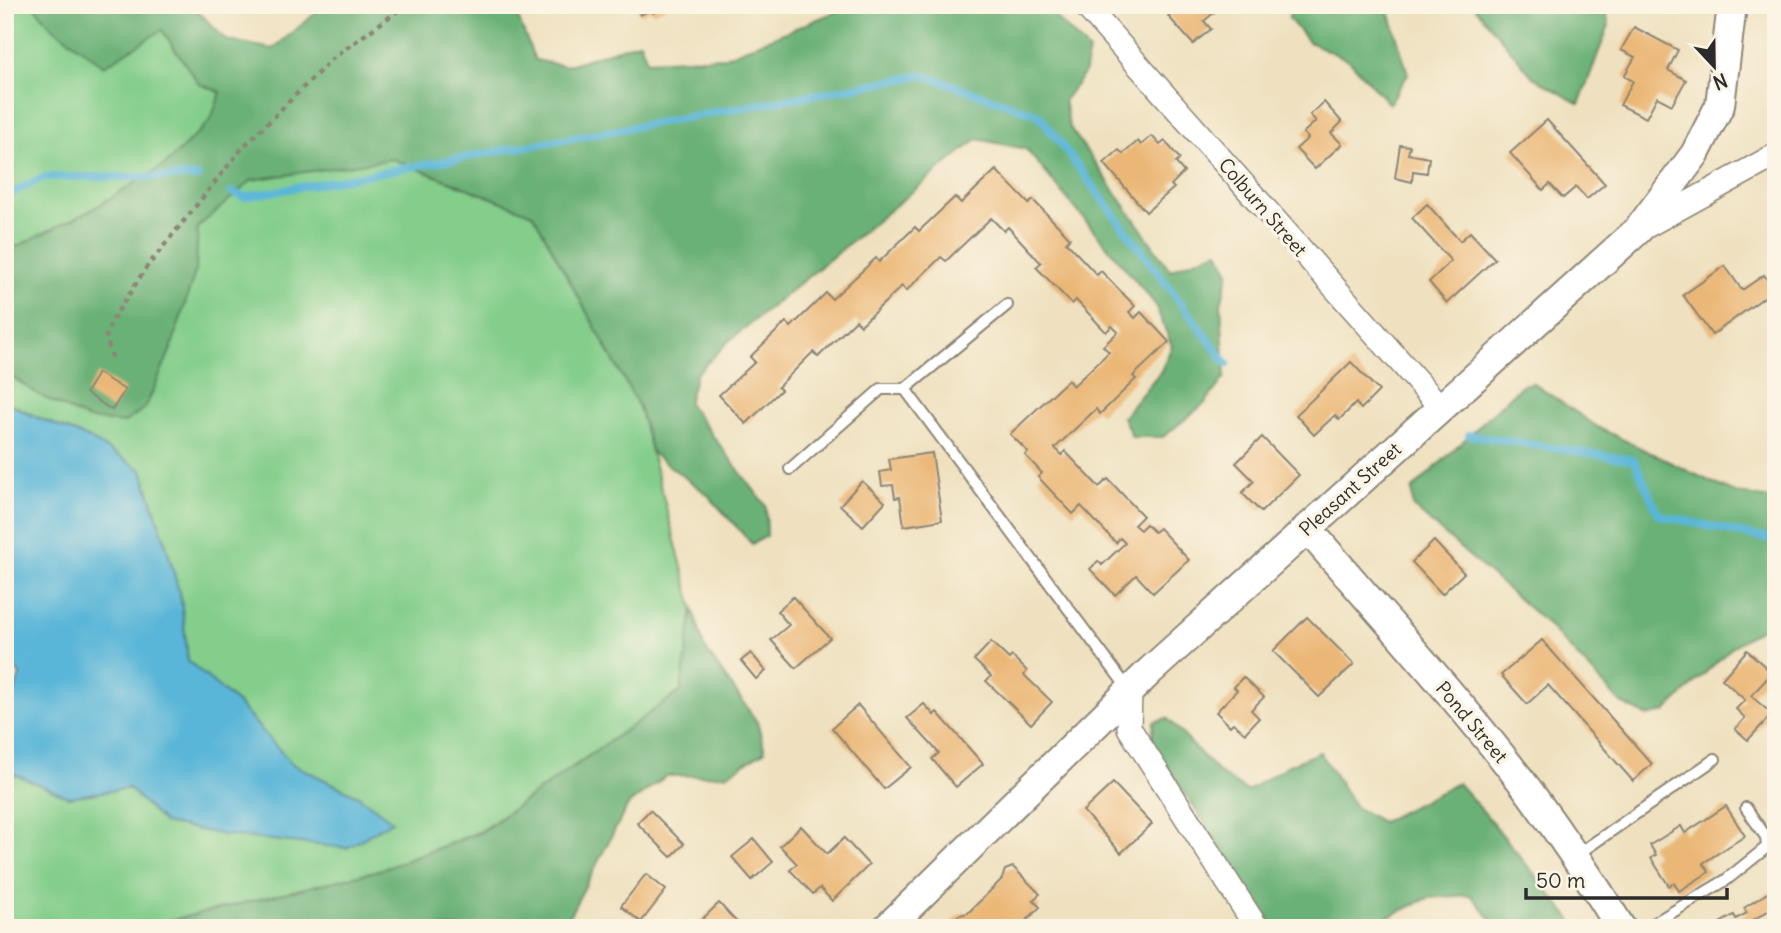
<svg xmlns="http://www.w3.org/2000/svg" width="1781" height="933" font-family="Delius,sans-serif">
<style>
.green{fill:#84ce8b;stroke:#587c5b;stroke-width:2}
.forest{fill:#6bb177;stroke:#4b6e51;stroke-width:2}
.water{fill:#5ab6d8;stroke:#427082;stroke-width:2}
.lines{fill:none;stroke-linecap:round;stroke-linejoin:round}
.stream{stroke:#5ab6d8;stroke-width:8}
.building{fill:#ebb777}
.service-casing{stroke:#8d8676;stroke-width:14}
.minor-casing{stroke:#8d8676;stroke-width:26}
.tertiary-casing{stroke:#8d8676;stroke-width:32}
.path{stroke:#8d8676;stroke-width:4.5;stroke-dasharray:5 5;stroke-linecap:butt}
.service{stroke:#fff;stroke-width:10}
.minor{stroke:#fff;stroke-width:23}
.tertiary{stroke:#fff;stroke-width:28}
.labels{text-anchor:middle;stroke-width:7;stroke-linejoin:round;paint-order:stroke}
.street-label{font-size:19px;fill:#2b2b2b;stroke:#fcf5e5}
</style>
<rect width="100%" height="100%" fill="#fcf5e5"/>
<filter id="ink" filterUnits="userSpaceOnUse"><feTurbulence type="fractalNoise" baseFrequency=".0143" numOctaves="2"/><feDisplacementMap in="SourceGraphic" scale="14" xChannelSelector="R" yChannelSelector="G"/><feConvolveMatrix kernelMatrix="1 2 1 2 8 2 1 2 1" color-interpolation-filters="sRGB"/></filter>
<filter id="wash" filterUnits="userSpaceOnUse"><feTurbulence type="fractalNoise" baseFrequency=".00686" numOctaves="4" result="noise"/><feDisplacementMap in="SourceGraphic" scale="28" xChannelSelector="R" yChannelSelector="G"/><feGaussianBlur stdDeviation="1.57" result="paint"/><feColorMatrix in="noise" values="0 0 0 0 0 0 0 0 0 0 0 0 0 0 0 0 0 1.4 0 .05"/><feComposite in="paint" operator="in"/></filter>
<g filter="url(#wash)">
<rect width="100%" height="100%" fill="#efe1c0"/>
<!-- green -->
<path class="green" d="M5 5H33L51 26 162 30 199 84 533 214 639 407 693 608 681 691 481 831 384 869 140 928H5V770L69 797 130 788 164 823 358 796 292 764 238 704 188 661 181 599 164 538 142 470 5 401Z"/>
<!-- forest -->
<g class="forest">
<path d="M33 5H192L226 40 273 49 325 5H513L535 60 565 66 640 42 647 61 725 57 852 5H1044L1089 51 1084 74 1064 100 1069 126 1170 270 1218 251 1229 272 1221 304 1225 377 1205 403 1163 437H1132L1123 417 1161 371 1172 346 1155 304 1026 149 977 139 729 341 696 374 688 403 766 506 767 536 752 544 707 494 652 453 639 407 533 214 393 159 252 180 198 227 196 269 171 349 146 407 124 423 87 419 39 395 5 372V252L89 211 166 164 210 121 221 92 199 84 162 30 104 66 51 26Z"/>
<path d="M1290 5H1390L1388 8 1408 74 1389 104 1349 60 1309 42 1289 19Z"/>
<path d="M1473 5H1604L1609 25 1579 104 1533 77Z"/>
<path d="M1533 383 1599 428 1690 472 1735 493 1776 500V619L1732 647 1665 712 1647 716 1621 703 1545 622 1413 507 1412 490 1522 385Z"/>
<path d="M693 608 704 647 757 722 765 751 726 775 666 776 628 805 563 928H140L384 869 481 832 681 691Z"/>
<path d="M1167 718 1218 772 1247 791 1289 765 1320 752 1355 807 1382 822 1458 783 1487 816 1578 928H1494L1495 924 1471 895 1428 898 1365 928H1274L1152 743 1154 722Z"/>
</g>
<!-- water -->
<path class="water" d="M5 401 29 414 90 439 142 470 164 538 181 599 188 661 238 704 292 764 358 796 392 821 347 848 225 835 164 823 129 788 69 797 5 770V721L20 674 5 658Z"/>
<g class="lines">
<!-- stream -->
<g class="stream">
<path d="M232 192 244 197 923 75 1039 115 1227 364"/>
<path d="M5 196 45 177H198"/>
<path d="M1469 435 1634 460 1659 515 1763 538 1776 537"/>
</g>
</g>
<g id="blocks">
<!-- building -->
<g class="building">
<path d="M636 5H671L653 13 651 10 640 15Z"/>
<path d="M1181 5H1223L1204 21 1211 29 1193 44 1168 16Z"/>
<path d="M1634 27 1678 50 1668 70 1686 80 1672 105 1657 97 1646 118 1620 105 1633 81 1624 76 1635 57 1621 50Z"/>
<path d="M1324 102 1342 122 1331 133 1342 144 1315 169 1296 149 1308 138 1303 133 1316 121 1310 115Z"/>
<path d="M1547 120 1605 184 1587 199 1576 187 1563 198 1550 184 1543 190 1510 153Z"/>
<path d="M1152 136 1160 145 1165 141 1180 159 1176 163 1184 172 1171 185 1174 188 1146 212 1104 163 1119 150 1123 154 1138 141 1141 145Z"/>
<path d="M1400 145 1410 146 1408 154 1429 158 1427 173 1413 171 1412 182 1395 178Z"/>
<path d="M996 170 1029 204 1033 200 1070 238 1066 242 1097 275 1101 271 1135 306 1129 312 1135 318 1141 312 1169 342 1133 376 1136 379 1100 414 1096 409 1055 448 1062 455 1065 451 1099 487 1108 479 1143 516 1134 525 1140 530 1146 524 1154 532 1159 528 1189 560 1153 593 1136 575 1115 595 1090 569 1098 561 1102 565 1125 543 1120 538 1116 543 1081 506 1073 514 1038 477 1042 473 1025 455 1028 452 1010 434 1068 380 1073 386 1109 352 1103 346 1118 332 1112 326 1106 332 1076 300 1072 304 1036 267 1041 263 1008 227 1004 231 991 218 946 261 941 257 906 291 902 286 861 325 856 320 818 357 813 352 778 387 781 390 746 424 719 395 755 362 750 357 786 322 791 327 826 293 832 299 876 258 879 262 915 227 919 231 955 197 961 203Z"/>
<path d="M1427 204 1460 241 1470 232 1495 259 1447 303 1429 282 1451 261 1412 218Z"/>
<path d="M1725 266 1742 290 1764 275 1774 290 1712 335 1683 295Z"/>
<path d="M1351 362 1379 391 1361 409 1356 403 1339 420 1335 415 1314 435 1296 415Z"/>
<path d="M98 373 125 390 112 410 86 393Z"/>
<path d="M1262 437 1299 475 1261 512 1242 493 1254 481 1236 463Z"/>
<path d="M932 453 942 520 904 526 900 497 895 498 893 485 882 486 880 472 891 470 889 459Z"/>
<path d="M862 481 885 502 863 526 840 505Z"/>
<path d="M1434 541 1464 573 1442 594 1412 562Z"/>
<path d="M793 597 830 638 796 668 771 640 789 625 777 611Z"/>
<path d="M1307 617 1354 664 1319 697 1273 651Z"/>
<path d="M1542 640 1652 764 1633 781 1548 685 1527 704 1501 675Z"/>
<path d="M991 642 1009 659 1012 656 1027 671 1024 675 1052 702 1031 724 986 681 991 676 974 660Z"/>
<path d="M1747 650 1772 673 1751 696 1772 714 1748 740 1735 729 1745 718 1736 709 1745 700 1722 679Z"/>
<path d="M751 653 766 671 756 679 741 661Z"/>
<path d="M1243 677 1264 697 1251 710 1259 718 1245 733 1233 723 1230 726 1216 712 1237 690 1234 687Z"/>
<path d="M924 704 934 715 937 712 983 764 956 787 932 759 939 753 907 718Z"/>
<path d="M858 705 911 767 884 789 832 728Z"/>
<path d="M1113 783 1152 824 1121 853 1083 811Z"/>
<path d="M1726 806 1745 836 1703 863 1709 872 1679 891 1674 883 1669 886 1651 858 1656 855 1650 845 1681 826 1685 833Z"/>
<path d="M650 810 684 844 671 857 637 823Z"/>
<path d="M801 826 827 854 844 838 869 865 832 901 820 888 813 894 790 870 797 864 780 846Z"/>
<path d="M754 839 773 862 752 880 732 857Z"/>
<path d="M1013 867 1040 894 1033 900 1040 907 1019 928H954L953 922 959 915 968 913 1002 879 1005 870Z"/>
<path d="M646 874 666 890 641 922 621 906Z"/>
<path d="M1769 892 1776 906 1753 920 1758 928H1716L1715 926 1734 915 1736 919 1747 913 1744 908Z"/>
<path d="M719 903 742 928H693Z"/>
</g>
</g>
</g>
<g filter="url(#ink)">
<use href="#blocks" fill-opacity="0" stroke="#8d8676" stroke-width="2"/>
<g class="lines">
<!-- service casing -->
<g class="service-casing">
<g id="service">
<path d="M905 389 1129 690"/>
<path d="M790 469 881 389H905L1007 305"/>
<path d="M1575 856 1715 759"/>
<path d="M1646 928 1726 880 1767 847 1766 837 1746 808"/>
</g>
</g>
<!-- minor casing -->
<g class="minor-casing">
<g id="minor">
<path d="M1085 5 1441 408"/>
<path d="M1641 229 1776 155"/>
<path d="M1130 692 1129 728 1257 928"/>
</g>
</g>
<!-- tertiary casing -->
<g class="tertiary-casing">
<g id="tertiary">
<path d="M1307 528C1381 615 1459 699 1528 790 1561 835 1592 881 1621 928"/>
<path d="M887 928 1150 671 1638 230 1695 154 1720 105 1732 5"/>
</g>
</g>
<!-- path -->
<path class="path" d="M112 358 106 335 113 319 146 268 244 146 334 57 406 5"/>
<!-- service -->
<use href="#service" class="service"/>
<!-- minor -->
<use href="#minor" class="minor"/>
<!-- tertiary -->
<use href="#tertiary" class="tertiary"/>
</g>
</g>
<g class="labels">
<!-- street labels -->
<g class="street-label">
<text transform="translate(1263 207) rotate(49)" y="7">Colburn Street</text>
<text transform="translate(1350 489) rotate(-42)" y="7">Pleasant Street</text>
<text transform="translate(1472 722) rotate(50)" y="7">Pond Street</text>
</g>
</g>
<!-- margin -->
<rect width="1781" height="933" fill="none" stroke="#fcf5e5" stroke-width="28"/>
<!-- north arrow -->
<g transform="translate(1714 66) rotate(158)" stroke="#fcf5e5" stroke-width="5" paint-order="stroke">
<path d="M0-5L12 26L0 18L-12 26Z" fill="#2b2b2b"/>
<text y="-10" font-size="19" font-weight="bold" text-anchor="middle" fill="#2b2b2b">N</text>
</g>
<!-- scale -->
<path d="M1526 888v10h201v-10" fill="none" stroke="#2b2b2b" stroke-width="3.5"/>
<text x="1536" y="888" font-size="21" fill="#2b2b2b" stroke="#fcf5e5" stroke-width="5" paint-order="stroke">50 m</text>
</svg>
